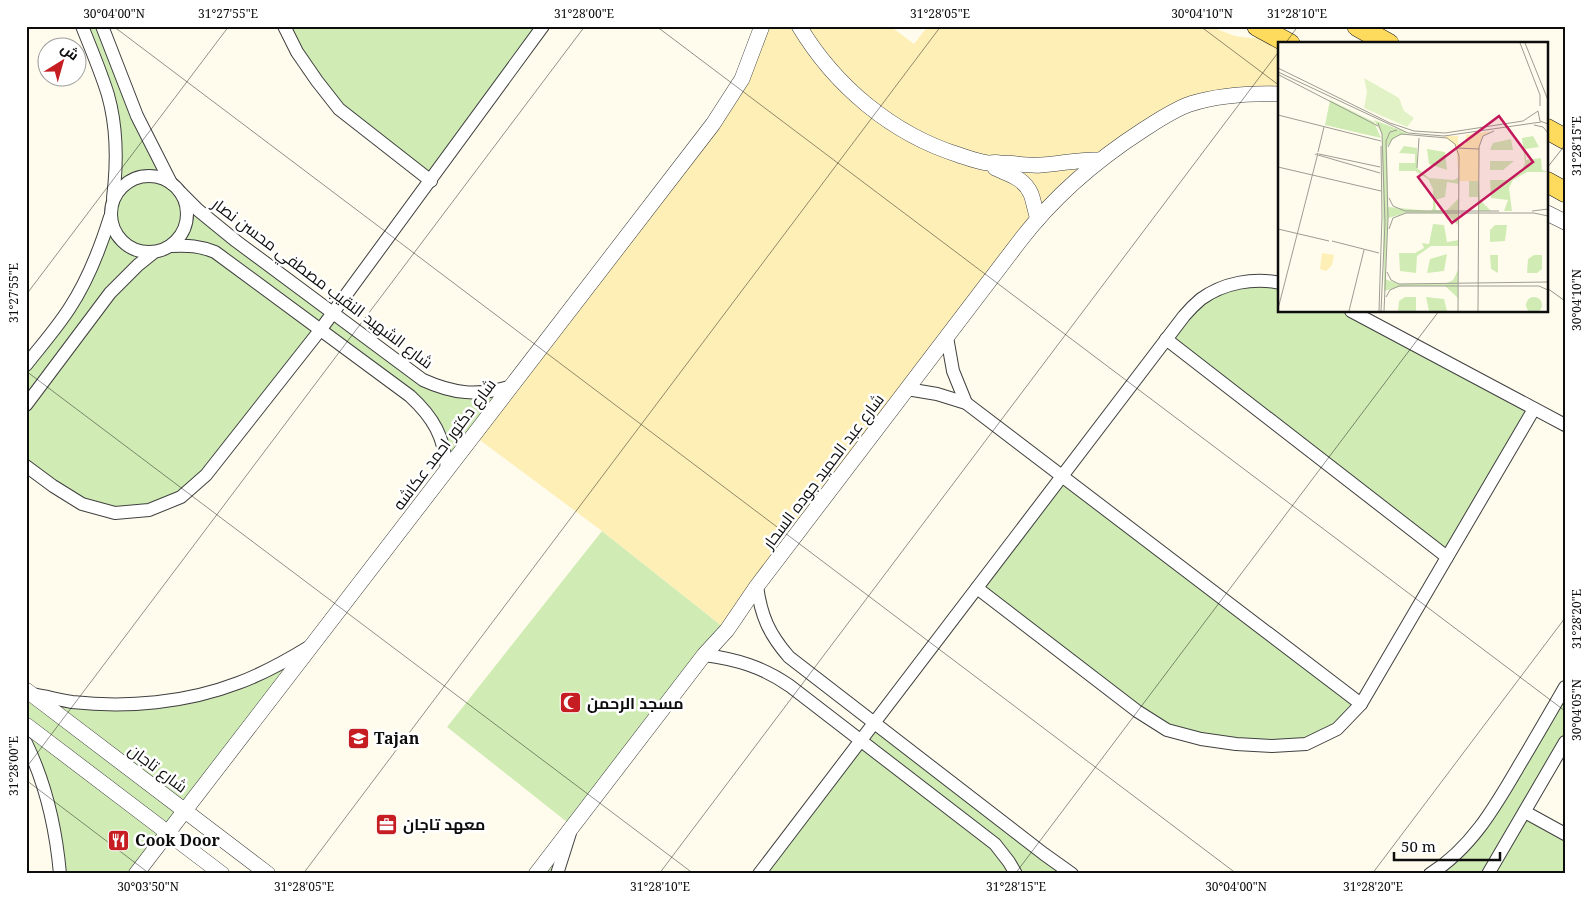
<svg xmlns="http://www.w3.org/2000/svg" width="1591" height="900" font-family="'Noto Serif',Cairo,serif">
<rect width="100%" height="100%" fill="#fffced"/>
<g fill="#d0ecb4">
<path d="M82,26H102L171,183L181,193L439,387H509L447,469L433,421L321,330L206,475L149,510L82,504L26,466V365L69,309L110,218L111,208L113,199L112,122Z"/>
<path d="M284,26H543L431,181L339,109Z"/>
<path d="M1280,283V311H1351L1534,409L1447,557L1166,339L1223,287Z"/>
<path d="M1062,477L1361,704L1306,744L1271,746L1167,730L977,588Z"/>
<path d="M602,531L727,630L572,826L557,874H536L572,826L447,727Z"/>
<path d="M311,646L136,874H60L26,743V690L72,702L194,696Z"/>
<path d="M1565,687V743L1525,812L1565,834V874H1430L1457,854Z"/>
<path d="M874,724L1072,874H759Z"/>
</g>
<path fill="#feefb6" d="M762,26H890L914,44L928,26H1209L1235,36L1250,38L1264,37L1280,44V94L1187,105L1066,188L727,630L602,531L473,435L713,124Z"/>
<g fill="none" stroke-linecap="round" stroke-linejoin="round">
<defs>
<g id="minor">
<path d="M82,26C91,49 101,72 108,95C117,127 117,166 113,198"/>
<path d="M102,26L137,116L171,183"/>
<path d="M284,26L297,52L317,81L339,109L431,181"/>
<circle cx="149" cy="214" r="38"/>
<path d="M181,193L198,210L236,241L423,380C454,394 477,396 509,387"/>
<path d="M171,246C188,245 200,246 215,252L410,396C434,418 444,437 447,469"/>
<path d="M1351,311L1565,425"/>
<path d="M947,337L953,371L966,403"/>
<path d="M1166,339L1447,557"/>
<path d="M26,365C40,347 56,329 69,309C87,282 100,249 110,217"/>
<path d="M907,389L937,394L966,403L1361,704"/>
<path d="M26,405L110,293L138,265L153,253"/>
<path d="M26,466L53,486L82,504L115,513L149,510L181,497L206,475L321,329L543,26"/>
<path d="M757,586C761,616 769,634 789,657L1044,854L1072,874"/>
<path d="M977,588L1137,711L1167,730L1201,739L1236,744L1272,746L1306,744L1337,729L1361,704L1534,409"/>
<path d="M704,655C736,659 763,667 790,686L995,844L1009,862L1016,874"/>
<path d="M31,694C45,696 59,700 72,702C127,708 186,703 238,683C263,674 286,661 309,647"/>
<path d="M26,743C46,784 56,829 60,874"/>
<path d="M1525,812L1565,834"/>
<path d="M557,874L570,833"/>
<path d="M759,874L1184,316C1189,310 1195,304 1201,299C1223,283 1254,277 1280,283"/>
<path d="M1430,874C1472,848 1496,805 1520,764C1535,739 1550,713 1565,687"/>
<path d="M1488,874L1565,742"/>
</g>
<g id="tertiary">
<path d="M799,26C835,86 892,134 959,155C968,158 978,162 988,163C992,163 996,162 1000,163C1014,163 1027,166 1041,165C1061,164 1079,159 1098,160"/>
<path d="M995,168C1010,175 1024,178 1031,194C1034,202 1035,211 1038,219"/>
<path d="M1547,213L1565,222"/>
<path d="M26,690L268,874"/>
<path d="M26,725L222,874"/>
<path d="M136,874L713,124L742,79L762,26"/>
<path d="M536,874L704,655L727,630L757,586L1019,242C1054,196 1095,161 1143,130C1157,121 1173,110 1190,104C1219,95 1249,93 1280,94"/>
</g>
<g id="primary">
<path d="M1257,26L1290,44"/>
<path d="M1357,26L1389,44"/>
<path d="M1547,129L1565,139"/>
<path d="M1547,182L1565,192"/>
</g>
</defs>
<use href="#minor" stroke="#404040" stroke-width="14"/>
<use href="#tertiary" stroke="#404040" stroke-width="16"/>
<use href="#primary" stroke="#1e1e1e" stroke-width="21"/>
<use href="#minor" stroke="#fff" stroke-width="12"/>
<use href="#tertiary" stroke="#fff" stroke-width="15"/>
<use href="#primary" stroke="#ffdb5d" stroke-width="20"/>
</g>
<path fill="none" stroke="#0d0d0d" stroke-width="1" stroke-opacity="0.45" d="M113,26L1237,874M656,26L1565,711M1200,26L1280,86M1285,44L1298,26M1547,168L1565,145M1547,288L1565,301M26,295L229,26M26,371L694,874M26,768L585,26M26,780L150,874M303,874L941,26M659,874L1280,50M1015,874L1439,311M1372,874L1565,618"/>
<defs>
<symbol id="mosque-square" viewBox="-11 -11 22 22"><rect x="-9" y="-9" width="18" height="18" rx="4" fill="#c51d22" stroke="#fff"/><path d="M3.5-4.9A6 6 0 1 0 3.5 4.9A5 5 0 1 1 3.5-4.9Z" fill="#fff"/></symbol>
<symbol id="school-square" viewBox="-11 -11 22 22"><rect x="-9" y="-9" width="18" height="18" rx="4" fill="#c51d22" stroke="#fff"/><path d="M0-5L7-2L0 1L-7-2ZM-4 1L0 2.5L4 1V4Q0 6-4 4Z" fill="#fff"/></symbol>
<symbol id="office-square" viewBox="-11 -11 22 22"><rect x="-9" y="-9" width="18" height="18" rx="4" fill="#c51d22" stroke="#fff"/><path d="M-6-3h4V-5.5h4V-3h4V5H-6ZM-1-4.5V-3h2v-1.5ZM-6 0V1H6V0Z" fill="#fff"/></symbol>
<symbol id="restaurant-square" viewBox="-11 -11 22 22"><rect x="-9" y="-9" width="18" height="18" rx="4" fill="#c51d22" stroke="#fff"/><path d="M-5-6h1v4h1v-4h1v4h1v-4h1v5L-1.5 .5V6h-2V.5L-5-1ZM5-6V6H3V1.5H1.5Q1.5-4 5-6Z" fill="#fff"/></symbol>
</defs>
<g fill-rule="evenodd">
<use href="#mosque-square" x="558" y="690" width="25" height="25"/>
<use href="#school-square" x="346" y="726" width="25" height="25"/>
<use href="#office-square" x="374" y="812" width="25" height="25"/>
<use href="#restaurant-square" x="106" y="828" width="25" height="25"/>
</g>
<g text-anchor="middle" stroke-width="5" stroke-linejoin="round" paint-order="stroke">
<g font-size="16" fill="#0d0d0d" stroke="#fff">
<text transform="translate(323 283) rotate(37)" y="6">شارع الشهيد النقيب مصطفي محسن نصار</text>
<text transform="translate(444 444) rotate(-53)" y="6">شارع دكتور احمد عكاشه</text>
<text transform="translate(823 471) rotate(-53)" y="6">شارع عبد الحميد جوده السحار</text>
<text transform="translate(158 768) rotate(37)" y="6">شارع تاجان</text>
</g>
<g font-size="16" font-weight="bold" fill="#0d0d0d" stroke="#fff" text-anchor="start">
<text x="587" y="709">مسجد الرحمن</text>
<text x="374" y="744">Tajan</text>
<text x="403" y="830">معهد تاجان</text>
<text x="135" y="846">Cook Door</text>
</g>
</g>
<g transform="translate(1278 42)">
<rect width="270" height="270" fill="#fffced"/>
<path d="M52,58L96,80L103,96L47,83ZM96,78L130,91L117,95L109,104L110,165L153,169L155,166V147L150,137L137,129H121V121H137V112L121,111L126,104L139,106V126L151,136L176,138L181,135V142L169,140L167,155L157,158L158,168L168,169L181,156L180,183L168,171H128L110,176L107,237L121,242H167L175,238L180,228V256L167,244H125L106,249L104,92ZM255,94L261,105L247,107L248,118L263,116L264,128L270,130H249L235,138L231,146L234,169H226L230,158L213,156L212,138H230L243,131L247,121L244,96ZM233,97L235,108H212L215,101ZM149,107L167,110L169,128L151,122ZM212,119H236L225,128H212ZM191,139H201L202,158L213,169H201V155H191ZM155,182L166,183L169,200L181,198V204H153L139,214L138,231L122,229L121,211H137L146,206L144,201L151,202ZM217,183H229L227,199L212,200V188ZM169,212L166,229L149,231L152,217ZM212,213H220V231L213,227ZM256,213H264V227L259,231H249L250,217ZM127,255H138V269H120L121,259ZM148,255L166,257L169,269H151ZM248 263a8 8 0 1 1 16 0a8 8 0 1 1-16 0Z" fill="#d0ecb4"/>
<path d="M214,89L205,94L202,101L201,139H181L178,104L166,94H180V102H188V93ZM44,211L56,213L54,223L48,229L42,227Z" fill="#feefb6"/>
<path d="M86,36L121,56L126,69L136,76L129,85L86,66L89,50Z" fill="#e2f2c7"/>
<path fill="none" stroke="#9e9c93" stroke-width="1" d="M242,1L262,53V64M247,1L270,58M0,26L112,81L136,89L167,91L245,79L260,69M0,30L130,91L166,94L263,80M1,33L100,84M260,69L262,79L270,82M0,73L103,99M100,81L104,92L107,181L103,269M256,83L265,85L270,91M169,96L177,102L181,114L180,269M110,105L114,97L123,92L169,96M179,106L201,107M40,110L46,85M41,112L102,125M40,113L102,131M0,125L103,149M139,126L141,96M111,156L115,164L127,169H221M254,169L270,167M0,187L51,199M111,187L115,176L128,171H256L270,174M54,199L101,211M109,230L113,238L121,242L270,240M108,255L112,248L121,244H261L270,248M0,267L40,111L37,113M71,269L86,208M101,269L104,174L103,104M106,269L110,176L108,99L112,90L119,88M200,269L201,105L205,94L216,89"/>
<path fill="#c2185b" fill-opacity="0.15" stroke="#c2185b" stroke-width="2.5" d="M221,74L255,120L174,181L140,135Z"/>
<rect width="270" height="270" fill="none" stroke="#0d0d0d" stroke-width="2.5"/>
</g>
<rect width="1591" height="900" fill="none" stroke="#ffffff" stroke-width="55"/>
<g transform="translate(62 62) rotate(37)"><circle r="24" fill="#ffffff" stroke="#9e9e9e"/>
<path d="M0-4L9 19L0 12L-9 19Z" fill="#c51d22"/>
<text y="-8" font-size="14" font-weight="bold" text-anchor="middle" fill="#0d0d0d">ش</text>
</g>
<path d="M1394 852v8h106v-8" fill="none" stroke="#0d0d0d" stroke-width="2.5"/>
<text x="1401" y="852" font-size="15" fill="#0d0d0d" stroke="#ffffff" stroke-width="4" paint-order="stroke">50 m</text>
<rect x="28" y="28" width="1536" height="844" fill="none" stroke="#0d0d0d" stroke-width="2"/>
<g font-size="12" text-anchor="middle" fill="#0d0d0d">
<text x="114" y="18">30°04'00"N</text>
<text x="228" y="18">31°27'55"E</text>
<text x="584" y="18">31°28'00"E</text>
<text x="940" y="18">31°28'05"E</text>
<text x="1202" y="18">30°04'10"N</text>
<text x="1297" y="18">31°28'10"E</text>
<text transform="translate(1577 146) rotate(-90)" y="4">31°28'15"E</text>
<text transform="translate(14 293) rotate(-90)" y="4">31°27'55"E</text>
<text transform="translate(1577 300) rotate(-90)" y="4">30°04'10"N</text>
<text transform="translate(1577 619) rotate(-90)" y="4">31°28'20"E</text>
<text transform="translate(1577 710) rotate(-90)" y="4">30°04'05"N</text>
<text transform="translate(14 766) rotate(-90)" y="4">31°28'00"E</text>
<text x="148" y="891">30°03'50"N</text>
<text x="304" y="891">31°28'05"E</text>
<text x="660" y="891">31°28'10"E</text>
<text x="1016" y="891">31°28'15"E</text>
<text x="1236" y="891">30°04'00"N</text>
<text x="1373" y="891">31°28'20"E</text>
</g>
</svg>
